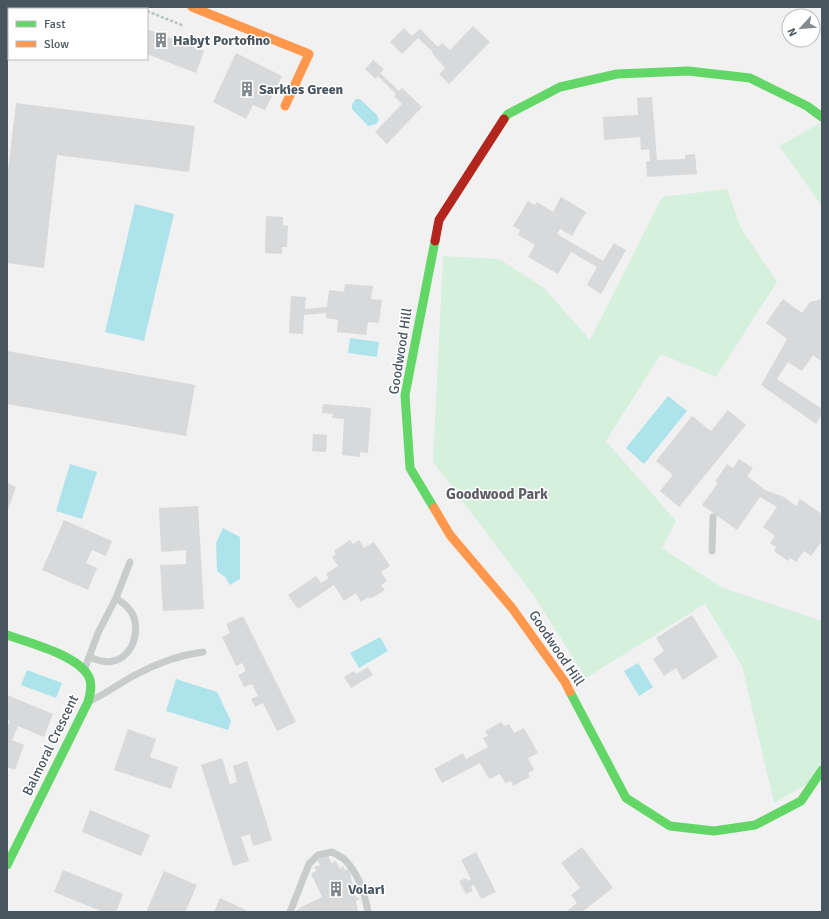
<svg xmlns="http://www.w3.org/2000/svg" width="829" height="919" font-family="Signika,sans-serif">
<rect width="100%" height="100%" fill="#f2f1f1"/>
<g fill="#d6f0de">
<path d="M822,122V206L779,146Z"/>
<path d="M727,189L741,228L777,282L716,377L661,354L606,441L676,521L662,548L723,588L822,621V768L816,779L774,803L742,666L705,604L586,678L534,596L433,462L443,256L499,259L544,288L590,340L662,197Z"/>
</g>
<g fill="#ade4ec">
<path d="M356,99H360L377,115L379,120L376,124L368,126L352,109V104Z"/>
<path d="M135,204L174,214L144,341L105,332Z"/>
<path d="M350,338L379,342L377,357L348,353Z"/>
<path d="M668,396L687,411L644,464L626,448Z"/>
<path d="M70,464L97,472L82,519L56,511Z"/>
<path d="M223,528L240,537V579L230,585L225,577L217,571L216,543Z"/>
<path d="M380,637L388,651L359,668L350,653Z"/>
<path d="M638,663L653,687L639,696L624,671Z"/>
<path d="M27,670L62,683L56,698L21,685Z"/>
<path d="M176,679L217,692L231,721L228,730L166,711Z"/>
</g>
<g fill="#d8d9da">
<path d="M9,7H51V9H14Z"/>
<path d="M84,7H93L97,9H84Z"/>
<path d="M473,26L490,42L449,84L439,74L445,68L432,53L433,52L418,38L402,54L390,42L404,28L412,36L420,29L438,47L442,43L450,50Z"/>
<path d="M147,29L204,51L196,73L147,54Z"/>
<path d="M236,53L282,76L265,110L253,105L246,119L213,102Z"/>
<path d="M373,60L384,69L380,73L399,91L402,88L422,107L387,144L375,132L402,104L394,96L396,94L378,76L376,79L365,69Z"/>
<path d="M652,97L657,160L685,159V155L695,154L697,174L647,177L646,161H650L649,149L641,150L640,137L604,140L603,117L638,115L637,98Z"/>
<path d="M16,103L195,126L189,172L57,155L44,268L7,263V179Z"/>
<path d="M561,197L586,212L572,236L560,229L557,234L603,261L614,243L626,250L601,294L587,285L597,267L571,252L558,274L528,257L535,245L518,235L520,230L513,226L528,201L535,205L537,202L553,212Z"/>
<path d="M266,216L283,217V225L288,226L287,247H282V254L265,253Z"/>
<path d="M345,284L373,286L371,299L382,300L379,323L368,322L366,335L337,332L338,320L326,318V313L304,315L303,334L289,333L291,296L306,297L305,309L327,307L329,290L344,292Z"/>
<path d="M783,299L802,313L810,302L822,299V362L813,355L802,371L788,362L777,379L822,409V414L816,424L761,385L787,339L766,323Z"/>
<path d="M7,351L195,385L186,436L7,404Z"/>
<path d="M323,404L371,408L368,453L360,452V457L342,455L344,419L332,418L333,414L322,413Z"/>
<path d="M728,410L746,425L679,507L660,491L673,475L656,461L692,416L711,431Z"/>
<path d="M313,434L327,435L326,452L312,451Z"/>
<path d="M739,459L753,468L747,476L765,490L784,497L796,506L800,499L822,514V541L811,556L804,551L796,562L790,558L788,561L774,551L776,547L770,543L775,536L763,527L777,507L760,497L737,530L702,505L718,483L715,482L727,464L733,468Z"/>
<path d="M7,483L16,487L7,512Z"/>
<path d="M198,506L204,609L163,611L160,565L186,564V550L161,552L159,508Z"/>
<path d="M64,520L112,541L106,556L92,550L86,563L97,568L88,590L42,570Z"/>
<path d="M350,540L353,544L359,540L364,548L374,542L390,566L381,572L387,581L381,585L385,590L370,599L368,597L361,602L356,593L344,601L334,585L298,609L288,595L316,576L321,583L329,578L326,574L338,566L332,557L336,554L334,551Z"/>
<path d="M692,615L718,657L683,680L676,668L664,676L653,659L664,651L656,638Z"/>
<path d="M243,616L296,722L277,731L263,703L255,707L251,699L258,696L252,684L244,687L238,675L246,671L242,663L236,666L222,637L230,633L226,624Z"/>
<path d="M368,667L373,675L351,688L344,677L354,671L356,674Z"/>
<path d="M7,695L53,714L44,737L18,726L12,740L24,745L15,770L7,767V728L10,721L7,720Z"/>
<path d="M501,722L504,726L509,724L514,733L524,728L538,753L528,758L534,770L528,773L530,777L513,786L511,781L505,783L500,774L489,779L480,763L442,783L434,769L463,753L466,759L488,747L483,738L488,736L485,731Z"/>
<path d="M128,729L156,739L150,757L178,767L171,789L114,770Z"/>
<path d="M222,758L230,784L237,782L233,766L247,761L272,840L253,846L250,834L241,837L249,861L233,866L201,765Z"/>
<path d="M90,810L150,835L141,856L82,832Z"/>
<path d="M582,847L613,888L582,912H566L577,903L571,895L580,888L561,863Z"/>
<path d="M476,852L496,892L481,899L474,885L471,887L473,891L466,894L459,881L466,878L468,881L471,879L461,860Z"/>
<path d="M328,855L331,863L336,861L340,869L343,866L346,871L349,867L355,896L360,899L356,901L358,912H297L295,911L301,908H299L322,897L311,874L316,871L314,867L320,865L317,860Z"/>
<path d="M63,870L123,894L116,912H103L54,892Z"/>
<path d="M164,871L197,885L185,912H146Z"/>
<path d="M220,898L250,912H214Z"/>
</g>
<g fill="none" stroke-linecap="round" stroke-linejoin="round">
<g stroke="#b8c3bf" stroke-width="2.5" stroke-dasharray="3 2" stroke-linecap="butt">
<path d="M137,7L142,9"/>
<path d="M147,11L184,26"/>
</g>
<g stroke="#c9cccd" stroke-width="7">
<path d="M712,551L713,517"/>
<path d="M89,657C97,660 105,663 113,661C135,657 143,623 128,608C125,604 120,601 116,598"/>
<path d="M85,668L98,633L116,598L130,562"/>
<path d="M92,700C107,693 120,683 135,675C157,663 179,655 203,652"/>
<path d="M290,912L309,864L318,855L332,852C336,854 342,857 345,860C358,873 365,895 368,912"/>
</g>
<g stroke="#63d668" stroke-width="9">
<path d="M504,119L508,114L560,87L617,74L688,71L750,78L807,106L822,117"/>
<path d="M434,508L410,468L405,395L435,241"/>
<path d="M7,635C29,643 83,656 90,680C92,688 90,695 88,702L7,865"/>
<path d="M570,692L626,798L670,826L714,831L755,825L801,801L822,770"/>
</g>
<g stroke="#ff974d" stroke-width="9">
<path d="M192,7L309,54L285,106"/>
<path d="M434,508L450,535L512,608L565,682L570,692"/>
</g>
<path stroke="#b3261e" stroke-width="9" d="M435,241L439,220L504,119"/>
</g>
<defs>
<symbol id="building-bare" viewBox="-9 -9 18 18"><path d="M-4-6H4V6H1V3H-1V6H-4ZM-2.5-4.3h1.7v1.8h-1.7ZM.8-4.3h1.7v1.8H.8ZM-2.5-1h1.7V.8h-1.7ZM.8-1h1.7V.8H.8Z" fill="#848c91" stroke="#fff" stroke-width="2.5" paint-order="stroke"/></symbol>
</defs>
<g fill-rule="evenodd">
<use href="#building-bare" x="150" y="29" width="22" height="22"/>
<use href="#building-bare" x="236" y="78" width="22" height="22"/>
<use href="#building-bare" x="325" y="878" width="22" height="22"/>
</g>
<g text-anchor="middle" stroke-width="3" stroke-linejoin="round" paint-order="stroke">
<g font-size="14" font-weight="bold" fill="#49555e" stroke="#fff" text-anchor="start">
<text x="173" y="45">Habyt Portofino</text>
<text x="259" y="94">Sarkies Green</text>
<text x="348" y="894">Volari</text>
</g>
<g font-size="14" fill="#49555e" stroke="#fff">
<text transform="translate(400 351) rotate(-81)" y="5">Goodwood Hill</text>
<text transform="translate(557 648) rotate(56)" y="5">Goodwood Hill</text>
<text transform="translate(50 745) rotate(-64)" y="5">Balmoral Crescent</text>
</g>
<g font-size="15" font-weight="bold" fill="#5d6165" stroke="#fff">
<text x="497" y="499">Goodwood Park</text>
</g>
</g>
<rect width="829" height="919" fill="none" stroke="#49555e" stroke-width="16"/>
<rect x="8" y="8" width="140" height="52" fill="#ffffff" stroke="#b6bbbf"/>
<rect x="16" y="21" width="20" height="6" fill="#63d668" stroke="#b6bbbf"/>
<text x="44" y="28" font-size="12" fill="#49555e">Fast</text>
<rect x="16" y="41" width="20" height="6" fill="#ff974d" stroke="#b6bbbf"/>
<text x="44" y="48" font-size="12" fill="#49555e">Slow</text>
<g transform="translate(801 28) rotate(244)"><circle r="19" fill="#ffffff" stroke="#b6bbbf"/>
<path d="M0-3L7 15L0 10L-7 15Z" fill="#848c91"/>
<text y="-6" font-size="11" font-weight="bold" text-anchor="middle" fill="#49555e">N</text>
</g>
</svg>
